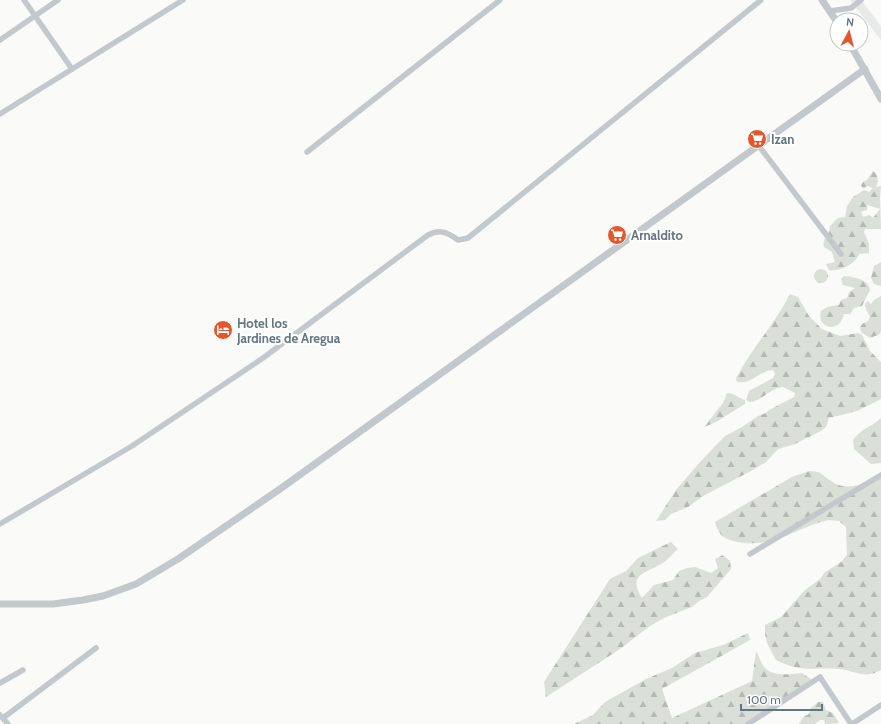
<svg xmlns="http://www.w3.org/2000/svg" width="881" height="724" font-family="Cabin,sans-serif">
<defs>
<pattern id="forest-firs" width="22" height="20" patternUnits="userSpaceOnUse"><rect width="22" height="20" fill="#dadfd7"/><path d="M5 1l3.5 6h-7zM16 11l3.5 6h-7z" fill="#b4b9b4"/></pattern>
</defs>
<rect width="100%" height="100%" fill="#fafaf8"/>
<path fill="#e8e9e9" d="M850,0H861L881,26V40Z"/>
<g fill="url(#forest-firs)" fill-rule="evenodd">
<path d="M873,171C878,174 879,182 876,187L881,186L880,197L881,229H865L864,232L869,244V253L859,254C856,264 839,272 829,270L826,264L835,262L832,252L824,247C821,239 830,234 830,226L838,218L845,217L847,206L853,197L864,190L869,192L873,188L867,186L864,189L861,186L863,182L867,180ZM867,205L880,209L873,218L869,215L863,217L861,212L867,210Z"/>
<path d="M881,262V286L874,284L871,278L874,266Z"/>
<circle cx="821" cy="276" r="7"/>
<path d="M844,276C853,277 869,279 870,290L862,306L854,308L850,314H844C839,335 816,328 821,311L827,307L839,305L841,300L847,298L849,292L855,288L843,285L841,279Z"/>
<path d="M790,294L798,297L809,316L822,329L840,336L858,333L862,335L870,351L881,362V399L857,411L829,418L826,427L819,432L795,444L778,449L766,462L751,471L703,496L688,507L671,514L665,520L656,521L676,490L700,462L725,436L742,427L758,416L766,413L769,410L794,397L795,393L783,387C769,389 763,400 750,402L746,400L749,391L773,378L775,374L773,370C757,371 754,384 737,382L736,378C752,348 775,324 790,294Z"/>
<path d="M881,296V332L878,335L870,338L861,332L860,328L862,324L868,321L870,317L866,309L865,303L868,301L871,304L874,300Z"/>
<path d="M727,393C734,393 738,398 745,400V404L716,422L704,427L723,403Z"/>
<path d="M881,418V463L871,464L854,449L853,440C860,429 872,427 881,418Z"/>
<path d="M809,471C821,471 822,475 831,481C847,493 865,483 881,476V670C863,680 855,670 839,669C813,667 801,673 776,660L767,643L765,634V625L781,617L805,590L820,579L825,572L841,562L847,555L846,527L839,521L829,520C797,527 772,549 738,542C725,540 718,535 715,522L792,477Z"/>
<path d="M671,542L678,549C673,553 669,559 664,562C648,573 626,573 642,598L654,585L673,580L679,571L687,568L695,567L711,573L718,568L715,559L723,555L730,561L731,569L707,597L699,601L692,607L666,617L650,626L620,649L546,697L544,682L610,579L626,571L638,558Z"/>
<path d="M748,633L750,640L662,689L672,718L752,681L756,651C759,656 761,664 765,668C774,677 791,674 802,673L812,680L748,724H574L593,715L605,702L646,679L672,668L695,653L723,645Z"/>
<path d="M818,702H823L826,710L833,713L839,723L825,724L824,720H820L815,724H799L803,717L809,714L811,708Z"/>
</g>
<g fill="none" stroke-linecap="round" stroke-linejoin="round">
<g stroke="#c3c8cc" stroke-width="5.5">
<path d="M24,0L72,69"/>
<path d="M830,11L851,8L861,0"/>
<path d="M0,40L58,0"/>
<path d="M0,114L183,0"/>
<path d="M759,146L841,254"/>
<path d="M307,152L500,0"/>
<path d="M0,524L132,446L263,358L428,235C440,229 447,232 458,240L468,238L761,0"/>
<path d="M750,554L881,475"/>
<path d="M0,683L23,670"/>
<path d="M0,715L8,724"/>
<path d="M3,718L96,648"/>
<path d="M748,724L820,677L851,724"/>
<path d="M852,724L881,705"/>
</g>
<g stroke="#c3c8cc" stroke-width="7">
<path d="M822,0L837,22"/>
<path d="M850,44L881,99"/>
<path d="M0,604H53L83,600L103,596L136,584L178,559L280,489L865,69"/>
</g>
</g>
<defs>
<symbol id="supermarket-disc" viewBox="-11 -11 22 22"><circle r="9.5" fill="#e4572e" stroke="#fff"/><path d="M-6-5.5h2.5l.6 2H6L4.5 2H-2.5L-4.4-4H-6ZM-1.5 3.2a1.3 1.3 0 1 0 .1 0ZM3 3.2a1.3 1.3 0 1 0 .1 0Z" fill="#fff"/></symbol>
<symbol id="hotel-disc" viewBox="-11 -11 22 22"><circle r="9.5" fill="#e4572e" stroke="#fff"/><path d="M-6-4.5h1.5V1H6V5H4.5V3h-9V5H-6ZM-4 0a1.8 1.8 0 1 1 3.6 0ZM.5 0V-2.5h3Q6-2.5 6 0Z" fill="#fff"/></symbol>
</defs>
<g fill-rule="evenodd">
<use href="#supermarket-disc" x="746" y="128" width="22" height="22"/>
<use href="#supermarket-disc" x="606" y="224" width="22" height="22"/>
<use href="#hotel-disc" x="212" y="319" width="22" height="22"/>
</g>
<g text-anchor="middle" stroke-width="4" stroke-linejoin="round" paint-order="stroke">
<g font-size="13" font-weight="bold" fill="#657683" stroke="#fff" text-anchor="start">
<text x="771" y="144">Izan</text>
<text x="631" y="240">Arnaldito</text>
<text x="237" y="328">Hotel los<tspan x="237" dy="15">Jardines de Aregua</tspan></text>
</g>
</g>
<g transform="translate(849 32) rotate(7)"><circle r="19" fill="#ffffff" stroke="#c1c8cd"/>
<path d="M0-3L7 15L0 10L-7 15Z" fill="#e4572e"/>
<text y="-6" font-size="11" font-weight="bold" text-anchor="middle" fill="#657683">N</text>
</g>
<path d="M741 704v6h81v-6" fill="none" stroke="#657683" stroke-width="2"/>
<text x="747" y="704" font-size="12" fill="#657683" stroke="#ffffff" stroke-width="3" paint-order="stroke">100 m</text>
</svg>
